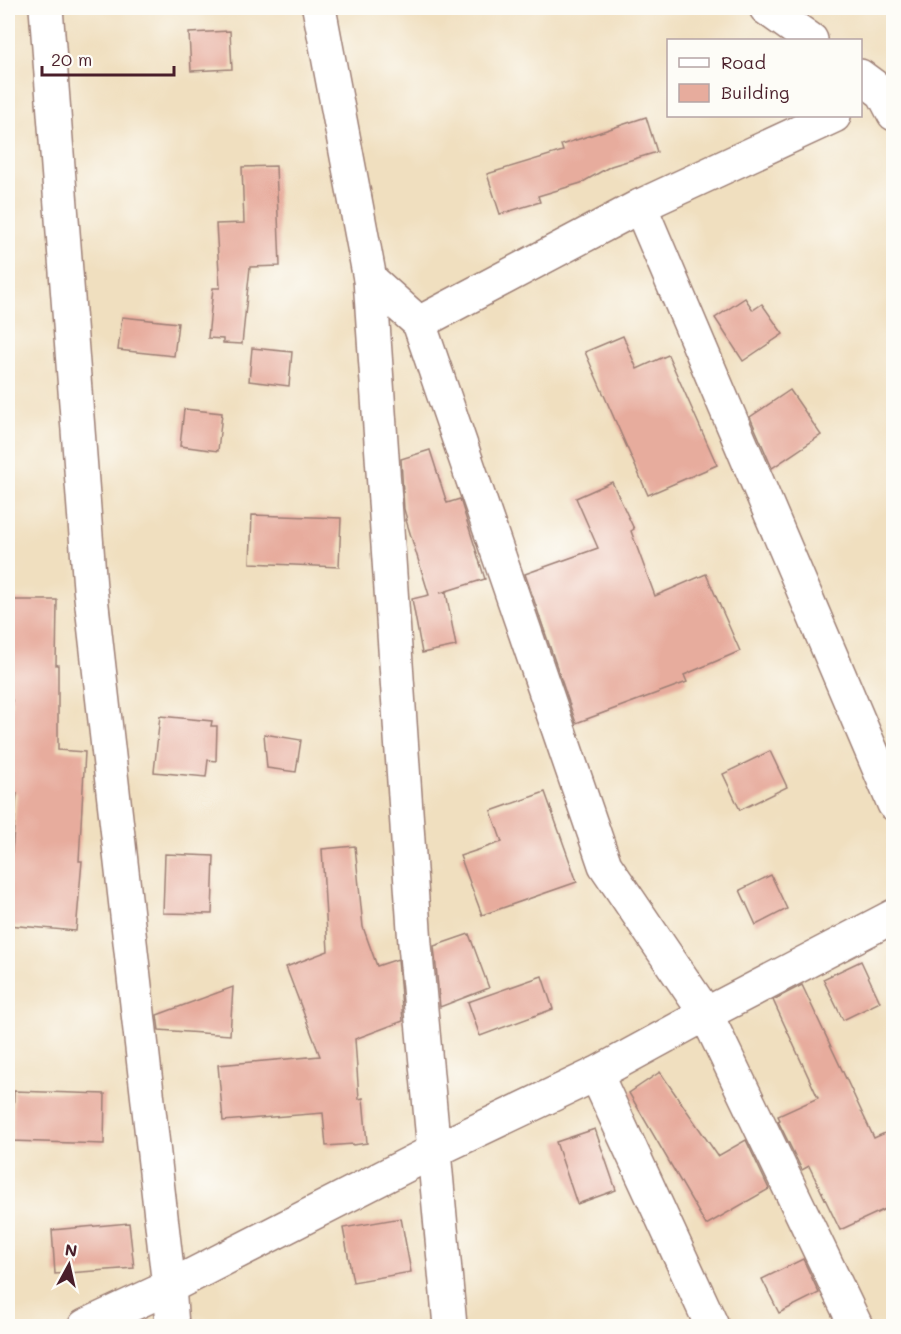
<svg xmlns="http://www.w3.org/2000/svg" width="901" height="1334" font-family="Mali,sans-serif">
<rect width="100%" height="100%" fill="#fdfcf7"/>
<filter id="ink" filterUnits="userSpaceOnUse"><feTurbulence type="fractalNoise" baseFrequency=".0167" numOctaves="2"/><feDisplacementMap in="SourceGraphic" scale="12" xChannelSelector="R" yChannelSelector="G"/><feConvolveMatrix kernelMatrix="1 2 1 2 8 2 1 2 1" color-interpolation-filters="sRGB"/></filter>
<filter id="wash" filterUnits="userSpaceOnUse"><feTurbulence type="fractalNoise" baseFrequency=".008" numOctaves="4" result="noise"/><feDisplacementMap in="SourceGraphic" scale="24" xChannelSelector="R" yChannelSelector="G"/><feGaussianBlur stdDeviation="1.35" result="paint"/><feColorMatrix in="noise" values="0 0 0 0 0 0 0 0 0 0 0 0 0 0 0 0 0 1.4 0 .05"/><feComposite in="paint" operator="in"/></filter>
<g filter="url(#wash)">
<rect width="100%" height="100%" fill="#f0dfbf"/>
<g id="blocks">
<g fill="#e7ac9d">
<path d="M230,31L232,69L191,71L189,33Z"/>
<path d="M646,117L657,152L611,166L581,183L538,196L540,202L500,214L487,174L563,151L561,145Z"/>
<path d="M276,166L280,266L250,267L242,344L223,343V339L208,338L213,288H220L216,224L244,223L242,167Z"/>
<path d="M745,298L753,310L762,304L783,334L743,361L715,318Z"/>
<path d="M122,317L178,323L174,356L118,350Z"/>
<path d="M623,336L637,369L668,355L717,465L648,495L585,352Z"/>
<path d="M252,348L292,352L289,386L249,381Z"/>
<path d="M790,390L821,435L772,468L750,417Z"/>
<path d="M184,409L222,413L218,451L180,446Z"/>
<path d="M430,450L447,503L460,499L485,579L440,593L446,592L456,646L422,653L412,599L429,595L406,520H407L404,509L401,459Z"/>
<path d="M612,482L634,529L631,531L655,596L706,574L740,651L684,675L687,682L576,723L525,574L598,548L576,498Z"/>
<path d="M252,515L341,518L339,567L250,563Z"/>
<path d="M8,600H57L56,665H58V750L85,752L79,861H82L76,931L8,925V898L17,793L8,792V754L12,700H8Z"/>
<path d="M160,716L212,721L211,726H217L216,761L208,760L206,777L154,772Z"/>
<path d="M264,734L301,740L296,772L267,768Z"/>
<path d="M770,751L787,787L740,810L723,774Z"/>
<path d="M545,792L577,882L482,915L460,856L502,842L491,811Z"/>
<path d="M355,846L363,927L377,966L398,959L403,1021L355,1039L359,1099L363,1098L367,1143L353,1145V1144L326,1146L323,1113L223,1121L218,1065L320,1056L286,967L328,951L322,849Z"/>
<path d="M165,854L214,856L212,914L163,913Z"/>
<path d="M771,875L787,909L756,925L740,890Z"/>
<path d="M469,934L489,988L440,1007L434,946Z"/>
<path d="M861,961L880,1002L843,1020L823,979Z"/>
<path d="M542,976L553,1009L480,1036L468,1002Z"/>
<path d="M802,985L874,1138L894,1129V1205L840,1230L809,1166L802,1170L778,1121L780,1120L778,1116L818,1098L773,1000Z"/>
<path d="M233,987L230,1035L159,1030L157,1015Z"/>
<path d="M660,1072L718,1156L746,1140L769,1189L706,1225L629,1093Z"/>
<path d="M14,1091L105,1094L104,1144L12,1141Z"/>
<path d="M595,1129L616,1190L577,1204L556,1142Z"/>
<path d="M401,1218L411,1272L353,1282L343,1228Z"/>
<path d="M129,1223L134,1268L55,1274L52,1230Z"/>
<path d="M803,1259L819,1293L779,1313L762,1279Z"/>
</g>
</g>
</g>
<g filter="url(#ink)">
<use href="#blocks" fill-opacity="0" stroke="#9d7f75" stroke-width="1.5"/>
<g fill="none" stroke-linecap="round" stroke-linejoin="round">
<defs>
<g id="minor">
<path d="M46,8L90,588L169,1287L172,1326"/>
<path d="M319,8L370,279L415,944L450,1326"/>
<path d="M766,8L811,40"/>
<path d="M860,76L883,93L894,114"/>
<path d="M640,206L894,804"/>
<path d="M370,279L419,323L605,865L706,1014L856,1326"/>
<path d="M419,323L640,206L834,116"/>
<path d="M596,1074L712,1326"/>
<path d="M85,1326L169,1287L434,1151L596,1074L706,1014L894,916"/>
</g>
</defs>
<use href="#minor" stroke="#9d7f75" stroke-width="36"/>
<use href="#minor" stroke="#fff" stroke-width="33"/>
</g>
</g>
<rect width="901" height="1334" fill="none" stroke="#fdfcf7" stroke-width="30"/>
<rect x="667" y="39" width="195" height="78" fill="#fdfcf7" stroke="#b5a4a5" stroke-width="1.5"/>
<rect x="679" y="58" width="30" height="9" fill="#ffffff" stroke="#b5a4a5" stroke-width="1.5"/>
<text x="721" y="69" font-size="18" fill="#4a1f2b">Road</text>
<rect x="679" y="84" width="30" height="18" fill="#e7ac9d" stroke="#b5a4a5" stroke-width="1.5"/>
<text x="721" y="99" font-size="18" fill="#4a1f2b">Building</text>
<g transform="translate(69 1265) rotate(8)" stroke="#fdfcf7" stroke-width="4.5" paint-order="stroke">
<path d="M0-4.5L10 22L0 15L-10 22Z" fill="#4a1f2b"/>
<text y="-9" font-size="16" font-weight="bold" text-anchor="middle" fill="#4a1f2b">N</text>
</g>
<path d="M42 66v9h132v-9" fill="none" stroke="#4a1f2b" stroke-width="3"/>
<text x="51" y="66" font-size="18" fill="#4a1f2b" stroke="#fdfcf7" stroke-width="4.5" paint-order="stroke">20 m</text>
</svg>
